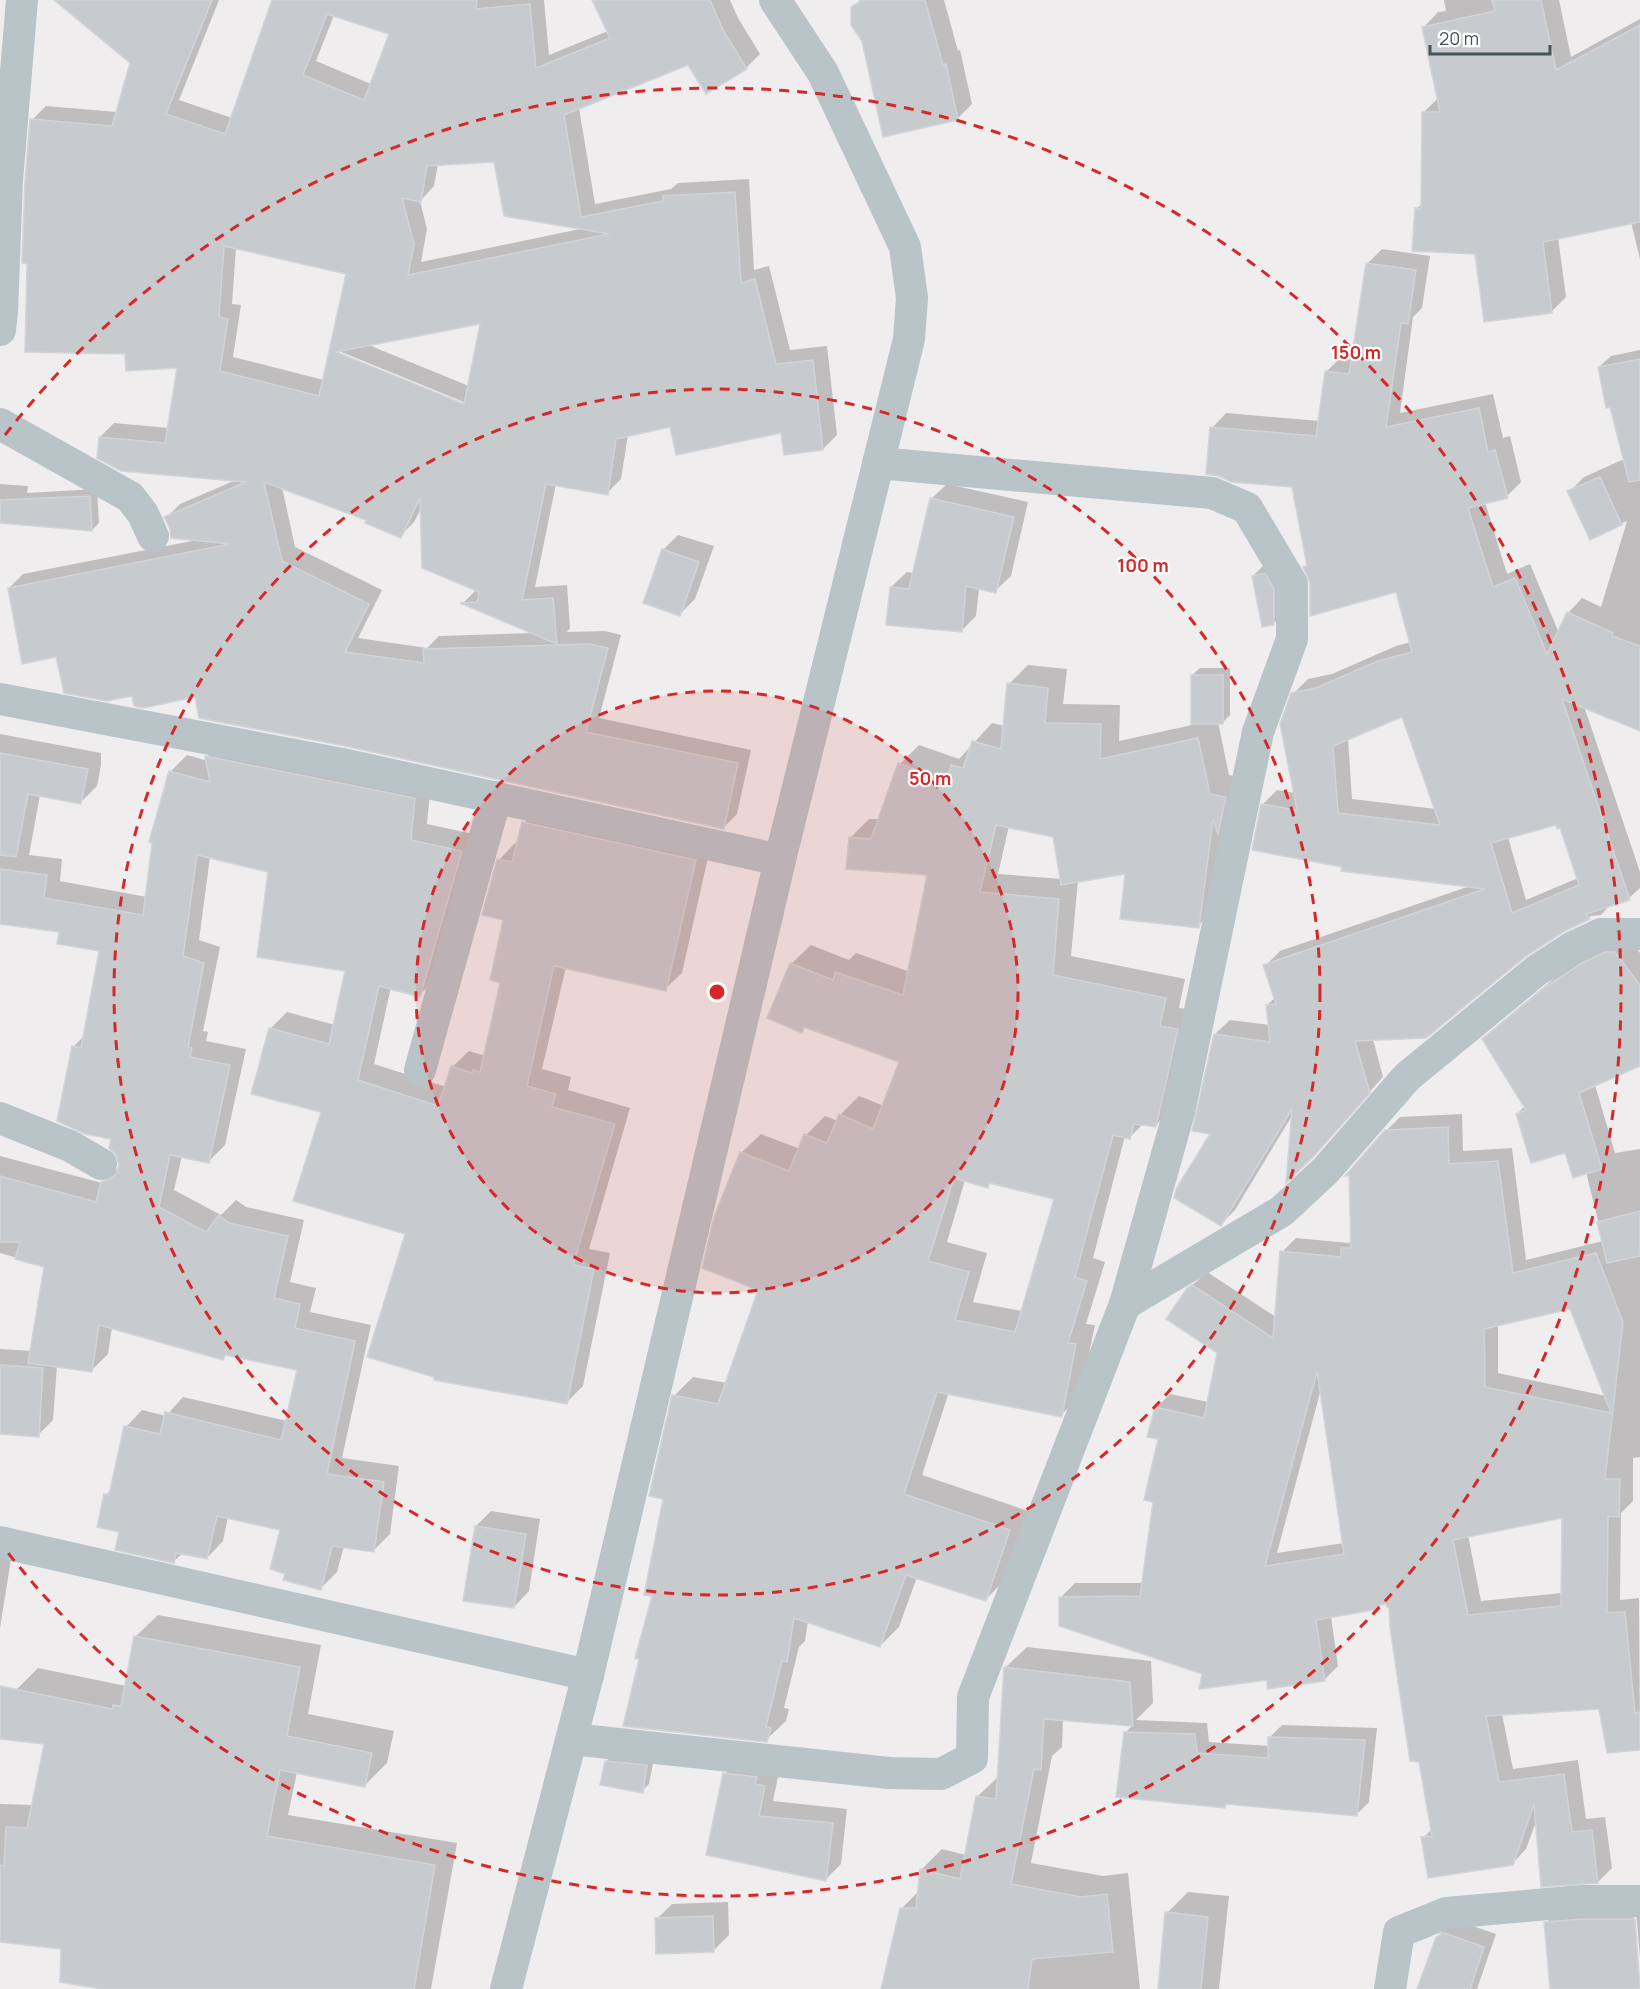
<svg xmlns="http://www.w3.org/2000/svg" width="1640" height="1989" font-family="Manrope,sans-serif">
<rect width="100%" height="100%" fill="#efeded"/>
<g fill="#0003" fill-rule="evenodd">
<path d="M78,0H219L179,100L232,118L274,0H544L549,55L608,31L593,0H730L738,18L760,54L746,68L707,92L689,63L579,108L595,204L671,189L678,183L749,179L754,270L769,266L790,350L827,346L837,435L823,449L783,431L672,425L628,435L621,479L607,493L556,484L535,587L567,585L570,628L567,632L605,631L621,635L599,718L751,750L737,814L723,828L196,695L133,694L58,655L9,588L23,574L197,540L171,529L166,518L180,504L236,480L100,437L114,423L169,428L179,366L126,352L32,120L46,106L117,112L132,62ZM334,15L391,33L371,84L316,61ZM495,161L585,228L421,262L427,229L420,201L434,186L438,164ZM236,248L348,273L324,380L233,357L241,305L232,304ZM482,322L469,386L366,344ZM339,351L471,405L470,408L339,354ZM282,487L368,519L400,536L414,522L422,507L477,589L463,603L535,633L439,636L427,648L358,638L382,590L295,547Z"/>
<path d="M860,0H944L958,51L960,50L972,104L957,119L863,40L852,8Z"/>
<path d="M1444,0H1559L1571,57L1640,19V259L1631,222L1558,237L1566,297L1551,312L1416,209L1423,203V113L1438,98L1424,27L1438,12L1446,11Z"/>
<path d="M1382,249L1430,256L1422,308L1413,317L1400,413L1493,394L1503,438L1510,436L1521,482L1507,496L1485,502L1507,574L1530,564L1559,633L1568,613L1582,598L1601,607L1627,521L1591,538L1569,492L1584,477L1622,460L1640,466V730L1584,706L1640,872V888L1629,898L1611,904L1601,915L1591,916L1563,930L1373,1039L1383,1077L1312,1156L1293,1114L1235,1210L1221,1224L1212,1133L1215,1034L1230,1020L1270,1025L1267,1005L1276,997L1265,966L1280,951L1470,886L1343,866L1263,804L1277,790L1295,793L1293,694L1308,679L1332,674L1396,646L1411,642L1397,590L1311,583L1305,567L1308,564L1293,486L1212,428L1226,413L1320,421L1327,371L1341,357L1353,358L1368,263ZM1403,715L1436,809L1352,799L1348,738ZM1557,823L1561,826L1578,878L1526,900L1508,837Z"/>
<path d="M1640,350V449L1599,367L1611,356Z"/>
<path d="M0,484L28,486L27,493L97,489L99,523L92,530L0,521Z"/>
<path d="M947,484L1028,502L1011,576L995,591L979,588L976,616L961,631L891,587L907,572L914,573L931,499Z"/>
<path d="M678,535L714,546L695,599L680,614L663,550Z"/>
<path d="M1268,561L1289,609L1273,624L1253,576Z"/>
<path d="M1028,665L1067,669L1063,704L1120,705L1119,741L1192,725V675L1200,668H1230V715L1223,722H1218L1229,775L1244,778L1217,907L1198,926L1127,872L1078,880L1071,956L1185,979L1179,1008L1196,1010L1175,1106L1156,1125L1144,1123L1130,1137L1125,1136L1093,1258L1105,1262L1086,1324L1095,1325L1080,1396L1061,1415L949,1392L922,1475L1028,1511L1005,1580L986,1599L917,1577L899,1627L880,1646L808,1621L805,1641L799,1647L784,1708L789,1709L786,1721L766,1740L654,1595L674,1396L693,1377L727,1383L760,1289L741,1153L761,1134L800,1149L806,1135L825,1116L838,1121L840,1115L859,1096L884,1106L901,1061L806,1026L802,1031L791,964L811,945L849,960L856,953L910,972L929,873L850,838L869,819H880L900,764L919,745L959,759L992,723L1005,726L1009,684ZM1009,826L1055,836L1062,879L998,874ZM965,1180L987,1186L991,1182L1056,1198L1022,1311L973,1302L987,1253L947,1242Z"/>
<path d="M0,734L101,753V765L97,786L80,803L40,795L29,855L62,859L60,881L147,897L170,772L187,755L208,761L207,757L223,741L431,782L427,824L478,835L436,979L419,995L391,987L374,1064L446,1087L452,1067L469,1051L485,1056L502,981L505,919L499,860L515,843L518,844L524,823L540,806L711,844L682,973L665,989L566,967L542,1069L571,1077L568,1090L630,1108L589,1249L610,1253L583,1386L566,1403L407,1233L323,1111L271,1028L287,1012L335,1025L347,969L270,871L210,857L199,940L220,947L203,1031L208,1032L206,1041L246,1049L225,1145L208,1162L182,1156L174,1190L221,1215L236,1200L246,1207L304,1220L290,1282L316,1288L310,1312L371,1325L342,1458L399,1466L390,1534L373,1551L344,1546L337,1572L321,1588L287,1572L282,1529L228,1517L223,1541L207,1558L183,1553L174,1561L121,1531L106,1495L112,1488L126,1427L142,1410L166,1416L183,1397L287,1421L298,1369L227,1354L223,1358L112,1327L108,1354L91,1371L57,1366L53,1420L38,1435L0,1433V1349L32,1351L45,1266L0,1253V1156L102,1183L121,1165L113,1138L73,1047L85,1035L101,950L61,931L0,923Z"/>
<path d="M1629,939L1640,953V1065L1595,1085L1615,1153L1640,1149V1457L1633,1458V1501L1621,1513L1620,1600L1639,1598L1640,1749L1600,1707L1502,1714L1513,1769L1578,1760L1586,1819L1605,1817L1612,1868L1598,1882L1537,1819L1526,1849L1512,1864L1423,1838L1433,1828L1391,1605L1388,1603H1383L1379,1607L1331,1616L1338,1666L1324,1680L1269,1678L1204,1673L1061,1597L1075,1583H1144L1155,1501L1159,1438L1156,1408L1170,1394L1208,1402L1219,1353L1188,1289L1207,1272L1276,1317L1282,1252L1296,1238L1349,1243L1352,1240L1386,1131L1400,1117L1462,1114L1463,1151L1512,1148L1526,1260L1603,1241L1586,1172L1566,1152L1517,1114L1525,1106L1484,1039L1498,1025L1562,972L1597,949ZM1571,1307L1606,1396L1498,1373V1324ZM1321,1389L1344,1543L1277,1553ZM1563,1516L1562,1593L1481,1601L1468,1535Z"/>
<path d="M491,1511L540,1519L529,1591L514,1607L476,1526Z"/>
<path d="M0,1551L12,1553L0,1628Z"/>
<path d="M158,1615L321,1645L308,1714L394,1731L387,1763L365,1785L297,1772L288,1815L457,1843L431,1989H111L63,1948L0,1940V1804L33,1805L45,1743L16,1690L38,1668L126,1686L135,1637Z"/>
<path d="M1027,1647L1151,1661L1153,1703L1136,1720L1207,1723L1209,1742L1270,1746V1737L1282,1725L1377,1728L1369,1802L1357,1814L1229,1802L1225,1807L1125,1733L1133,1725L1063,1719L1062,1747L1052,1756L1031,1863L1103,1876L1128,1873L1140,1989H898L901,1909L919,1891L921,1870L942,1849L966,1855L978,1796L999,1776L1005,1668Z"/>
<path d="M614,1754L654,1758L649,1784L642,1791L606,1761Z"/>
<path d="M740,1759L779,1772L773,1801L847,1809L841,1864L826,1879L708,1854L725,1774Z"/>
<path d="M1188,1892L1229,1896L1219,1989H1159L1167,1913Z"/>
<path d="M728,1902L729,1935L713,1951L657,1919L672,1904Z"/>
<path d="M1640,1904V1958L1636,1911L1633,1912L1640,1989H1551L1546,1923L1561,1908Z"/>
<path d="M1458,1921L1496,1934L1477,1989H1419L1437,1937L1450,1924Z"/>
</g>
<g fill="#c7cbce" stroke="#d1d4d8" stroke-width="1.5" fill-rule="evenodd">
<path d="M54,0H212L166,114L225,134L272,0H477L476,9L530,4L536,68L610,38L592,0H710L724,32L747,69L706,94L688,65L564,115L581,217L663,201V196L735,192L741,283L755,279L776,364L813,360L823,450L784,455L781,433L676,455L670,427L616,439L608,495L546,484L522,600L553,598L557,644L460,603L477,602L479,592L422,568L420,498L401,538L365,523L366,520L264,482L282,561L369,604L345,652L424,663L423,649L590,644L608,648L586,732L738,763L724,829L345,746L199,718L195,697L143,708L134,706L132,696L107,701L64,693L56,657L22,664L8,588L230,544L171,538L170,529L164,517L246,482L121,471L97,458L99,437L165,443L177,368L126,371L125,354L25,352L27,264L22,263L25,181L30,119L112,126L130,63ZM327,14L389,34L364,100L303,75ZM494,162L504,216L609,234L408,275L414,244L402,198L421,202L427,166ZM224,246L346,274L319,396L220,371L228,319L219,317ZM480,324L464,404L336,352Z"/>
<path d="M863,0H925L943,65L946,64L958,120L883,137L862,41L851,25V7Z"/>
<path d="M1492,0H1541L1556,70L1640,25V222L1543,242L1552,313L1484,322L1475,254L1412,251L1415,208L1421,209L1422,112H1440L1422,27L1495,11Z"/>
<path d="M1366,263L1416,270L1408,324L1401,323L1386,427L1479,408L1488,452L1495,450L1508,498L1468,508L1493,587L1515,578L1547,654L1567,612L1613,633L1612,636L1640,646V731L1562,699L1630,900L1586,914L1590,919L1563,932L1526,956L1426,1038L1355,1041L1370,1093L1313,1157L1286,1183L1292,1109L1221,1226L1174,1198L1176,1189L1210,1134L1192,1131L1214,1034L1270,1042L1266,1005L1276,1004L1263,965L1485,889L1341,871L1342,867L1252,850L1261,804L1297,810L1280,724L1291,693L1316,688L1378,661L1412,652L1396,592L1310,616V583L1303,567L1307,566L1292,487L1232,482L1219,476L1206,474L1210,427L1316,436L1325,371L1349,374ZM1402,717L1440,825L1338,813L1333,746ZM1556,825L1557,829L1560,828L1579,885L1512,913L1491,843Z"/>
<path d="M1640,359V480L1629,482L1610,407L1606,408L1598,367Z"/>
<path d="M1600,477L1622,525L1590,540L1567,491Z"/>
<path d="M90,496L92,531L0,523V500Z"/>
<path d="M930,498L1014,517L996,593L966,586L962,632L886,625L890,587L909,589Z"/>
<path d="M662,549L699,562L680,616L643,603Z"/>
<path d="M1265,573L1274,589V625L1262,627L1252,576Z"/>
<rect x="1191" y="675" width="32" height="49"/>
<path d="M1007,683L1048,688L1045,723L1101,724L1100,759L1198,738L1210,794L1226,797L1218,834L1213,819L1199,928L1120,919L1125,874L1061,885L1053,837L996,825L980,892L1059,899L1053,975L1166,998L1160,1026L1178,1029L1156,1127L1134,1124L1130,1139L1113,1135L1075,1277L1087,1281L1068,1343L1076,1344L1062,1417L937,1392L904,1494L1010,1530L986,1601L906,1575L880,1647L794,1618L787,1662L782,1661L766,1727L771,1728L767,1742L623,1726L639,1659L635,1658L652,1596L644,1595L663,1499L649,1496L672,1395L718,1404L758,1290L702,1268L714,1217L740,1152L789,1171L804,1134L827,1143L839,1114L873,1129L899,1062L804,1027L802,1033L767,1018L790,963L833,980L835,972L903,995L927,875L846,869L849,837L871,839L898,763L947,781L951,765L963,768L972,741L1001,749ZM954,1178L988,1188L989,1183L1054,1199L1015,1332L955,1320L969,1272L928,1261Z"/>
<path d="M0,753L88,769L81,804L28,794L16,857L0,855Z"/>
<path d="M205,756L415,798L411,840L462,851L420,997L379,986L358,1080L438,1106L451,1066L472,1073L473,1070L480,1072L500,983L490,980L503,920L482,915L497,859L512,862L522,822L696,860L666,991L554,966L527,1086L556,1094L552,1107L615,1124L573,1265L594,1269L567,1404L434,1380V1377L367,1357L405,1234L293,1201L321,1112L251,1094L269,1028L329,1044L345,971L257,957L268,872L197,855L183,956L204,963L188,1047L192,1048L190,1057L230,1065L209,1163L170,1155L159,1207L206,1232L219,1215L229,1223L288,1236L274,1298L300,1304L295,1328L355,1341L327,1474L384,1482L374,1552L332,1546L321,1590L283,1580L285,1574L270,1569L280,1530L217,1516L207,1559L176,1553L174,1563L115,1550L119,1532L97,1527L104,1494L109,1495L124,1426L160,1434L165,1412L281,1440L297,1370L225,1355L223,1360L99,1325L92,1372L28,1363L44,1267L15,1259L20,1242H0V1176L96,1202L101,1182L110,1179L116,1174L119,1165L116,1155L109,1148L111,1139L85,1134L57,1121L72,1046L81,1048L99,951L57,944L59,932L0,924V869L47,875L44,898L143,915L152,843L149,842L169,771L210,782Z"/>
<path d="M1605,952H1615L1640,985V1066L1579,1093L1602,1169L1573,1178L1565,1153L1531,1163L1516,1114L1526,1110L1482,1039L1547,986L1582,963Z"/>
<path d="M1448,1127L1449,1164L1498,1161L1513,1273L1596,1253L1623,1322L1605,1479H1620L1619,1517L1608,1516L1607,1613L1625,1612L1635,1713L1640,1712V1750L1607,1753L1599,1709L1486,1716L1499,1782L1564,1774L1572,1832L1592,1830L1598,1883L1541,1887L1534,1804L1513,1865L1428,1878L1421,1837L1432,1836L1419,1762L1410,1761L1390,1628L1389,1607H1387L1386,1604L1380,1605L1379,1609L1316,1620L1325,1681L1267,1689V1680L1199,1689L1202,1674L1059,1626V1597L1140,1596L1153,1502L1144,1500L1158,1439L1147,1437L1155,1407L1204,1418L1217,1353L1166,1319L1187,1288L1192,1285L1273,1338L1280,1251L1341,1257V1248H1351L1349,1175L1345,1176L1385,1130ZM1570,1309L1611,1413L1485,1387L1484,1329ZM1317,1371L1344,1554L1265,1566ZM1562,1518L1561,1606L1468,1615L1453,1540Z"/>
<path d="M1640,1211V1256L1607,1263L1597,1222Z"/>
<path d="M0,1365L43,1368L39,1437L0,1434Z"/>
<path d="M475,1526L526,1534L514,1608L463,1601Z"/>
<path d="M134,1636L300,1667L287,1736L372,1753L365,1787L280,1770L267,1836L435,1865L414,1989H101L60,1982L61,1949L0,1942V1865L4,1866L6,1827L27,1828L44,1744L0,1739V1686L112,1709L113,1705L121,1706Z"/>
<path d="M1004,1667L1130,1682L1133,1726L1044,1719L1041,1770L1034,1769L1011,1884L1081,1897L1107,1894L1113,1952L1032,1959L1028,1989H881L900,1908H916L920,1869L960,1879L976,1796L996,1799Z"/>
<path d="M1124,1732L1195,1734L1197,1753L1268,1758V1737L1365,1740L1357,1816L1226,1804L1225,1808L1116,1797Z"/>
<path d="M605,1761L647,1765L643,1793L600,1785Z"/>
<path d="M723,1773L757,1777L755,1784L765,1786L759,1816L833,1823L826,1881L706,1855Z"/>
<path d="M1165,1912L1208,1917L1201,1989H1158Z"/>
<path d="M713,1916L714,1952L656,1954L655,1918Z"/>
<path d="M1583,1919H1635L1640,1989H1550L1544,1922Z"/>
<path d="M1444,1933L1484,1947L1470,1989H1417L1436,1937Z"/>
</g>
<g fill="none" stroke-linecap="round" stroke-linejoin="round">
<g stroke="#b9c4c9" stroke-width="32">
<path d="M0,330L2,312L7,180L22,0"/>
<path d="M0,424L130,497L143,514L153,536"/>
<path d="M0,699L342,764L780,860"/>
<path d="M420,1070L496,797"/>
<path d="M0,1118L70,1146L101,1164"/>
<path d="M1125,1304L1282,1211L1326,1170L1407,1077L1536,971L1573,947L1601,934H1640"/>
<path d="M0,1542L588,1675"/>
<path d="M572,1739L889,1773L941,1774L972,1758L973,1697L1125,1304L1179,1112L1258,732L1292,639V584L1247,508L1212,493L878,463"/>
<path d="M506,1989L588,1675L780,860L909,339L912,298L905,247L823,73L775,0"/>
<path d="M1390,1989L1399,1932L1446,1913L1582,1901H1640"/>
</g>
</g>
<circle cx="717" cy="992" r="301" fill="#d62828" fill-opacity=".12"/>
<g fill="none" stroke="#d62828" stroke-width="3" stroke-dasharray="10 8">
<circle cx="717" cy="992" r="301"/>
<circle cx="717" cy="992" r="603"/>
<path d="M5 435A904 904 0 1 1 5 1549"/>
</g>
<circle cx="717" cy="992" r="9" fill="#d62828" stroke="#fff" stroke-width="3"/>
<g font-size="18" text-anchor="middle" font-weight="bold" fill="#d62828" stroke="#fff" stroke-width="4.5" stroke-linejoin="round" paint-order="stroke">
<text x="1356" y="359">150 m</text>
<text x="1143" y="572">100 m</text>
<text x="930" y="785">50 m</text>
</g>
<path d="M1430 45v9h120v-9" fill="none" stroke="#465459" stroke-width="3"/>
<text x="1439" y="45" font-size="18" fill="#465459" stroke="#ffffff" stroke-width="4.5" paint-order="stroke">20 m</text>
</svg>
